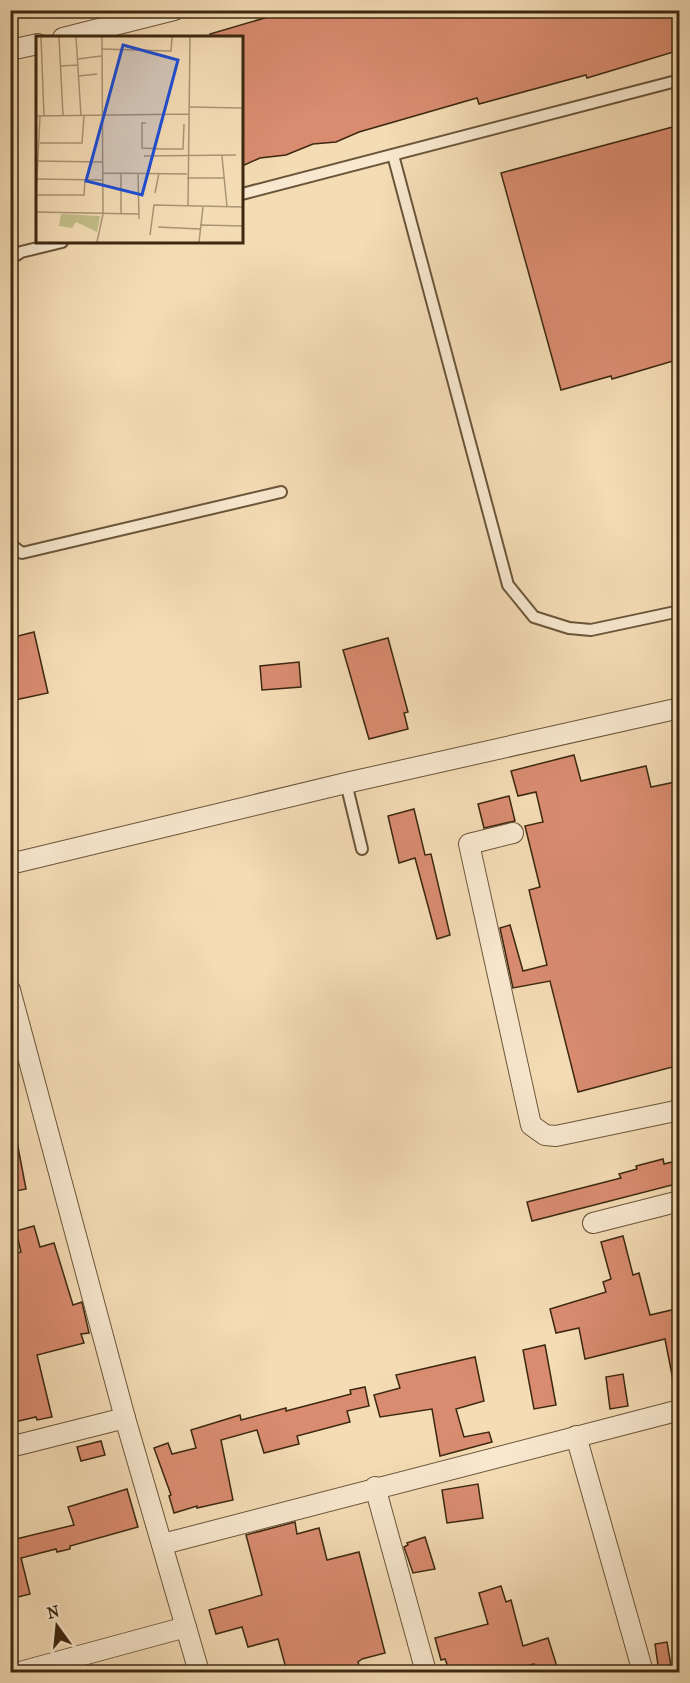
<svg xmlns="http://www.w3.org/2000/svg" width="690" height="1683" font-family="'IM FELL French Canon',serif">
<rect width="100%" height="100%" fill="#f4dcb5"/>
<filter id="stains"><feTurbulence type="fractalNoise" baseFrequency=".00333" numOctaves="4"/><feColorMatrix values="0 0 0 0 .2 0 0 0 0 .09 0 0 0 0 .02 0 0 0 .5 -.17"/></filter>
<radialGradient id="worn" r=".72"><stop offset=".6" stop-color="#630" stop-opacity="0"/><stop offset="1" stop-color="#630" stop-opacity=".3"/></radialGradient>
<g fill="#d98c70" stroke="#3c2810" stroke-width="1.5">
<path d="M292,10H673L680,35V50L587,78L586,75L479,104L477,98L359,132L336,142L313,144L286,155L260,158L242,166V38H211L210,34Z"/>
<path d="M680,125V359L612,379L611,376L561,390L501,173Z"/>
<path d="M34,632L48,693L10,701V638Z"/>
<path d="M388,638L408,712L404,713L408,729L369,739L343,650Z"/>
<path d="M299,662L301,687L262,690L260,666Z"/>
<path d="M574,755L581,781L646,766L651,787L680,781V1065L578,1092L550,981L513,988L500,928L510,925L523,971L547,965L529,890L540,887L525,826L543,822L536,792L518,796L511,771Z"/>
<path d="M509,796L515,821L484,828L478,804Z"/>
<path d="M414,809L425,855L431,854L450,935L437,939L415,858L399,863L388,816Z"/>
<path d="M17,1142L26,1189L10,1192V1143Z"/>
<path d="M663,1159L664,1164L680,1160V1183L532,1221L527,1202L621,1178L619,1174L637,1169L636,1166Z"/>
<path d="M34,1226L40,1247L54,1243L73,1305L82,1302L89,1333L81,1334L84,1343L37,1355L52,1417L37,1420L36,1417L10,1423V1255L21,1252L16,1231Z"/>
<path d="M623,1236L633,1275L639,1273L650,1315L680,1308V1380H673L665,1339L585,1359L579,1328L556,1333L550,1309L606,1292L603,1282L611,1279L601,1242Z"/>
<path d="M545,1345L556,1405L534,1409L523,1350Z"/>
<path d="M475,1357L484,1401L456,1409L464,1437L489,1432L492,1442L440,1456L432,1409L380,1417L374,1395L400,1388L396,1375Z"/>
<path d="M623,1374L628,1406L610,1409L606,1377Z"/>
<path d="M365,1387L369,1406L347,1411L350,1422L297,1436L299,1444L264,1453L257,1430L221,1440L233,1500L197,1508V1506L174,1513L169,1496L171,1495L154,1448L168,1443L172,1454L196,1448L191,1430L240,1415L241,1420L286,1408V1411L351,1394L350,1390Z"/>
<path d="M101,1441L105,1455L81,1461L77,1447Z"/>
<path d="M478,1484L483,1518L447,1523L442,1490Z"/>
<path d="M127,1489L138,1527L70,1546V1549L57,1552L56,1549L21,1558L30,1594L10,1599V1537L16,1539L74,1525L68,1507Z"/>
<path d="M295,1522L297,1534L319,1528L327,1560L359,1552L385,1653L362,1659L358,1662L361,1672H287L278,1639L248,1647L242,1627L216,1634L209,1610L262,1595L246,1535Z"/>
<path d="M425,1537L435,1569L413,1573L404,1547L408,1545L407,1543Z"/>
<path d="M501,1586L506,1602L511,1600L523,1646L548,1638L558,1670L536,1672L534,1664L509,1670V1672H450L445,1659L441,1660L435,1638L488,1624L479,1593Z"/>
<path d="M667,1642L672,1672H659L655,1644Z"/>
</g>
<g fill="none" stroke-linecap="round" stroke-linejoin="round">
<defs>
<g id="service">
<path d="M393,155L508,585L534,617L569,628L591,630L680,611"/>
<path d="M242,194L680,80"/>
<path d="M10,259L21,252L62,242"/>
<path d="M10,544L22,553L281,492"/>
<path d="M346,783L362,849"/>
</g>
<g id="minor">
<path d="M63,38L174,10"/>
<path d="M10,50L38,44"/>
<path d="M513,833L469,844L531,1125L545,1135L556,1136L680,1110"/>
<path d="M10,864L346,783L680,708"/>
<path d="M10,990L125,1418L199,1672"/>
<path d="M593,1223L680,1201"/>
<path d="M576,1436L643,1672"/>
<path d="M10,1447L125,1418"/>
<path d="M375,1487L426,1672"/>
<path d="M163,1544L680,1410"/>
<path d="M20,1672L186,1627"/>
</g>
</defs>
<use href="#service" stroke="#6a5539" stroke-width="14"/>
<use href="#minor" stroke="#6a5539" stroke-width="22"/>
<use href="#service" stroke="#f8e8cf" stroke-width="10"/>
<use href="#minor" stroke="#f8e8cf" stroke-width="20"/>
</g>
<g transform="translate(36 36)">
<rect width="207" height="207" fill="#f4dcb5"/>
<path d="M25,178L64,180L61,196L40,186L36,192L23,190Z" fill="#c2be88"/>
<path fill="none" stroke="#aa9473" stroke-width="1.5" d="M5,1L8,80M23,1L27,80M40,1L45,80M65,13L135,15L136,1M42,23L65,20M24,30L42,29M43,40L61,38M154,71L207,72M0,80L153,78M110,87H106V112L127,113H147L148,88M4,107H46L48,80M108,120L200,119M186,120L191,171M0,125L66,126M67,137L151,138M85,137V178M102,137L103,183M151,142H189M0,143L67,144M119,157L123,137M0,159H48L49,144M0,162L4,80M152,170L154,1M0,176L102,178M165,189L167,171M122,191L164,193M114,199L118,169L207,171M61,206L67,178L66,1M163,206L165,189L207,190"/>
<path fill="#1d4ed8" fill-opacity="0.15" stroke="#1d4ed8" stroke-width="3" d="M87,9L142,24L106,159L50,145Z"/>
<rect width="207" height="207" fill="none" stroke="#3c2810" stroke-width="3"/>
</g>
<rect width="690" height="1683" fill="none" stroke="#f4dcb5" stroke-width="36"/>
<rect x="12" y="12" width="666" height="1659" fill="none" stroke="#3c2810" stroke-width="3"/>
<rect x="18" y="18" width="654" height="1647" fill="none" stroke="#3c2810" stroke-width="1.5"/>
<g transform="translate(57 1626) rotate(345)" stroke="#f8e8cf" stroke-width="4.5" paint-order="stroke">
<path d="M0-4.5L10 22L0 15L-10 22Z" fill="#3c2810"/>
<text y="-9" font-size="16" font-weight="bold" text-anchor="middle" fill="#3c2810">N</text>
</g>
<rect width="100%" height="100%" filter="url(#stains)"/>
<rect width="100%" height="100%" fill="url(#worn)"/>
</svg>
